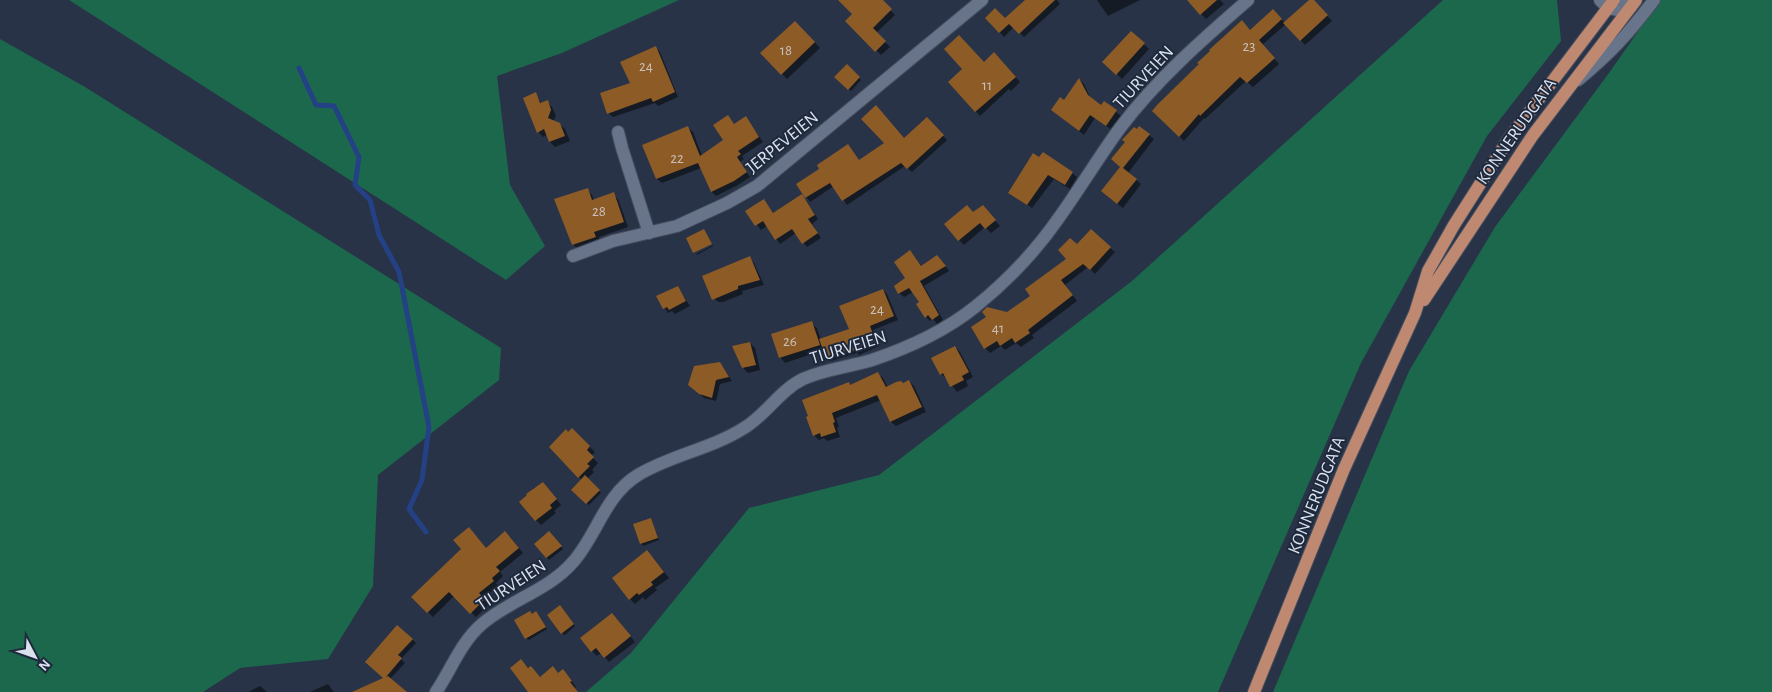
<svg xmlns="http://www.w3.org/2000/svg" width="1772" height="692" font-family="'Alegreya Sans',sans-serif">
<rect width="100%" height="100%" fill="#283347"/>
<g fill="#1c684c">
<path d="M69,0H679L562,53L497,76L510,185L545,246L506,280Z"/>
<path d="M1443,0H1557L1561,41L1487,136L1361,363L1218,692H586L631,653L749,508L879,475L1132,281Z"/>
<path d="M1660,0H1772V692H1273L1409,371L1495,227L1609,73Z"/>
<path d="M0,39L85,87L501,348L499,380L378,475L373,586L328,659L240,668L203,692H0Z"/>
</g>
<g fill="#0007">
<path d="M842,0H881L895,15L876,33L890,47L881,55L847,21L854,14Z"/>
<path d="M1027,0H1057L1060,4L1024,37L1014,27L1004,37L987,18L1005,20Z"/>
<path d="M1097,0H1140L1108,16Z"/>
<path d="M1188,0H1220L1224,4L1206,19Z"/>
<path d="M1311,0H1313L1332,21L1305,45L1286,24L1262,45L1279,64L1253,87L1246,81L1205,119L1204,118L1184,141L1154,111L1250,32L1273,10L1285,23Z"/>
<path d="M795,22L820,48L787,79L762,53Z"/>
<path d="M1131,32L1149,49L1122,79L1104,62Z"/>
<path d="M656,47L660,52L678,97L658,106L655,103L613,117L608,113L631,84Z"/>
<path d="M999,58L1020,82L1011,91L1009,89L980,116L950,82L984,63Z"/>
<path d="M847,66L861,80L851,91L836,77Z"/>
<path d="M1080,80L1084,84L1091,99L1102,106L1104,103L1121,116L1112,130L1095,118L1084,135L1052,110L1064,102Z"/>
<path d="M535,94L542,104L547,102L552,107L556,116L553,122L559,124L565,129L570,141L555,147L550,142L547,135L543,137L538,132L525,98Z"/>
<path d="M728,117L735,125L746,118L763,142L742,156L744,159L740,162L750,177L738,185L716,196L712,192L701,168L662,183L657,179L644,145L688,128L693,132L702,156L725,140Z"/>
<path d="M927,119L947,140L912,172L905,166L847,205L834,186L810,202L798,184L821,169L848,146L859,161L886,143L905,139Z"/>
<path d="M1140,128L1154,139L1128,173L1141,184L1123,208L1107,196Z"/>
<path d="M1034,155L1072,173L1077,177L1070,189L1054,179L1032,208L1010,193Z"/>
<path d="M587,189L592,195L594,200L613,194L618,199L628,227L599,237L600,242L578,250L573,244Z"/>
<path d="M764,200L774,214L806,200L818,219L812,224L821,238L807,247L796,233L780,244L767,226L761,230L747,211Z"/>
<path d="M987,211L1000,226L991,233L985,227L964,245L959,240L974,214Z"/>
<path d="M713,245V246L697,255L696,254Z"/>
<path d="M1077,246L1110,248L1115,252L1095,274L1088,267L1065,285L1077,301L1032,335L1034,338L1021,347L1016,343L1005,350L1001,346L990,353L985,348L1007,313L1032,296L1068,259Z"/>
<path d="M914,256L922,267L942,261L949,271L924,286L943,320L937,324L933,319L930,321L926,317L921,303L913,292L904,297L899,293Z"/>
<path d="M749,258L754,263L764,285L742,291L743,294L723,302H718L713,297Z"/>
<path d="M678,288L690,306L675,314L672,311L668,313L657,296Z"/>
<path d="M883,290L887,294L898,320L873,330L879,346L859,355L857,353L831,361L827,357L824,350L785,363L780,357L811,323L817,328L821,340L850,330Z"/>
<path d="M750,343L755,348L760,370L748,373L743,368Z"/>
<path d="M955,347L960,352L973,377L966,381L968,386L957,392L947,379L941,374Z"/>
<path d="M720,363L732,381L720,384L716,401L704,398L694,389Z"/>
<path d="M878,373L883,378L888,388L909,381L914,386L926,412L896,426L891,422L881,400L836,418L839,427L837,428L840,437L827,441L824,438L819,440L814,435L849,384L851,386Z"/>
<path d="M572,430L595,452L591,456L598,463L592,470L594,472L587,479L601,493L589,505L573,490L582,480L550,447Z"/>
<path d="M535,487L548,488L561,505L554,511L556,513L541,525L536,520L527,494Z"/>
<path d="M651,519L659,540L643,546L641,543Z"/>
<path d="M551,535L563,549L549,560L536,544Z"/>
<path d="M510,537L523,553L500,572L503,576L496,583L498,586L483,598L489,604L476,617L454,596L433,617L413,597Z"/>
<path d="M652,557L669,578L655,588L657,590L645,600L643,597L635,604L630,599Z"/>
<path d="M562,609L575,626L565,635L562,633Z"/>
<path d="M538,615L547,629L529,640L526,638Z"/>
<path d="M617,619L635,642L609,662L601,653L597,656L592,651Z"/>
<path d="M412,639L416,643L401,659L405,663L390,679L405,692H362L385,678L370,665Z"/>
<path d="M521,661L540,678L559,674L568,676L576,687L574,688L577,692H530Z"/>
<path d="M328,684L334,692H310Z"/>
<path d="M260,686L267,692H248Z"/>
</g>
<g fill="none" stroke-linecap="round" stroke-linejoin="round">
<path stroke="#234184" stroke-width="5" d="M299,68L316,105L334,106L359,157L355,185L370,200L379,235L399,272L429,427L422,480L409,509L426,532"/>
</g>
<g fill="#8d5b26">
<path d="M838,0H883L892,9L873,28L886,41L875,52L845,21L852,14Z"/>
<path d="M1025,0H1055L1019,34L1009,24L999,33L985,18L995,8L1005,18Z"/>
<path d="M1187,0H1217L1200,15Z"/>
<path d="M1309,0H1314L1328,15L1300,41L1283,23Z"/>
<path d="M1273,9L1282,19L1259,40L1275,58L1247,83L1240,77L1200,116L1199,114L1179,137L1152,111L1157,105L1199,64L1197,63L1210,51L1209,50L1242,20L1250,30Z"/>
<path d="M795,21L815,42L781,75L760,53Z"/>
<path d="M1131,31L1145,43L1116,75L1102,62Z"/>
<path d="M959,35L984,62L994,52L1016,77L975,112L948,82L962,69L944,49Z"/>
<path d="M656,46L675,92L653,102L651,98L607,114L600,93L630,83L620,62Z"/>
<path d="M847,64L860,77L848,90L834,77Z"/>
<path d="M1079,78L1088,95L1101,105L1104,101L1117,110L1106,126L1090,115L1079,131L1051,110L1060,97L1064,100Z"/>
<path d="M536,92L540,103L548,100L551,110L548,118L560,123L565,136L549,142L544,129L537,133L523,98Z"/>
<path d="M876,105L904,138L927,117L944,135L907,169L901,163L842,201L830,183L805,198L796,184L819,169L817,165L848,144L859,160L884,143L861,119Z"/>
<path d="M728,115L734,124L746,116L759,137L738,151L741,154L737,157L747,172L734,181L711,192L698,163L656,179L642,145L688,126L700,156L723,140L713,125Z"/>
<path d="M1139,126L1150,134L1123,168L1137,179L1117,204L1101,191L1120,167L1111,159L1125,142L1122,140L1134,127L1137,129Z"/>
<path d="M1043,152L1073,172L1065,185L1048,175L1027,205L1008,193L1033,153L1039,157Z"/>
<path d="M588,188L592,200L614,192L624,222L594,232L596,237L572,245L554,199Z"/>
<path d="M802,194L815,215L808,219L818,233L802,244L792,229L775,240L763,221L755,226L745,211L764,199L773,213Z"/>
<path d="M967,205L973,212L983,205L996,220L985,229L980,223L958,241L944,224Z"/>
<path d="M704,229L712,244L693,253L686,238Z"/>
<path d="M1091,229L1111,247L1090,270L1083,264L1061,280L1073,295L1028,330L1030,333L1015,343L1012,338L1000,346L997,341L984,349L971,327L986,317L982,312L987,307L1007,312L1030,296L1025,289L1066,259L1058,250L1070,238L1077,244Z"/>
<path d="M910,250L921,266L937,255L946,266L920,281L939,315L932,320L928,315L925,318L916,304L919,302L909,288L898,294L894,286L905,278L894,262Z"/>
<path d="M750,256L760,280L738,286V289L712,300L702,276Z"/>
<path d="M678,286L686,301L669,310L667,307L663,309L656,296Z"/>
<path d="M883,289L894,316L870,326L876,342L853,351L852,349L826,358L819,339L849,329L839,306Z"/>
<path d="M812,321L820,345L779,358L771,334Z"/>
<path d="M750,342L756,365L742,368L732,346Z"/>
<path d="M955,346L969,372L962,376L964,380L950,387L943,373L940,375L931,358Z"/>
<path d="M720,362L729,377L716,380L712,398L699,394L688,385L694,366Z"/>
<path d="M878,372L886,387L896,382L901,381L903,383L909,380L922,407L890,422L877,395L832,413L835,422L833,423L836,432L821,437L820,433L813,436L806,417L808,416L802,400L849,382L850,385Z"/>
<path d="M572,428L590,446L587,450L594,457L587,464L590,466L578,478L549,447L566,429L568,432Z"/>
<path d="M585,475L600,490L586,504L571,490Z"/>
<path d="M543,482L557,499L550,505L552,508L535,521L519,502L527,495L526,494Z"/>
<path d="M651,518L658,538L640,544L633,524Z"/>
<path d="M469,527L486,548L505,531L519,548L496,567L500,571L492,578L494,581L479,593L485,599L470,614L449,592L427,613L411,597L461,549L453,540Z"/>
<path d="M549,531L562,546L546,558L534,544Z"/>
<path d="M647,550L664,572L651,582L653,585L639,595L637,593L629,600L612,578Z"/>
<path d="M560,605L574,624L561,634L547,615Z"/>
<path d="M530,611L532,614L536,611L546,627L525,639L514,620Z"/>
<path d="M612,613L631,636L604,658L596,648L591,652L580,638Z"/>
<path d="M397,625L413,639L398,655L402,658L386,677L388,676L407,692H352L383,678L365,662Z"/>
<path d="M521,659L528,668L531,666L540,677L553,666L558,673L563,669L572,681L570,682L578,692H528L510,668Z"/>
</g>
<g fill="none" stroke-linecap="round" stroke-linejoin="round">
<defs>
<g id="minor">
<path d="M1600,0L1608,8L1626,12L1625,0"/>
<path d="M1578,80C1610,54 1630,32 1654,0"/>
<path d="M618,132L622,148L649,233"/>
<path d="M573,256L613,241L677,226L727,203L757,186L982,0"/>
<path d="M436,692C451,670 461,642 482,624C510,600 549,590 573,562C597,535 605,495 638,475C671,455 711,449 744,428C766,415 780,390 803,379C825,369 849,367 872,360C908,348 945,331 975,307C1006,282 1035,252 1058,219C1079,190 1098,158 1120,128C1156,80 1203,39 1248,0"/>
</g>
<g id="major">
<path d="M1424,300L1533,135L1636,0"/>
<path d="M1254,692L1344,469L1415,313L1428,271L1454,225L1508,140L1614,0"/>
</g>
</defs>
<use href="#minor" stroke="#454e5f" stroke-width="14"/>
<use href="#major" stroke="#454e5f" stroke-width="14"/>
<use href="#minor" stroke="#67748a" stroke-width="12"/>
<use href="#major" stroke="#bf8871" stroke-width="12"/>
</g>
<g text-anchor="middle" stroke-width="4" stroke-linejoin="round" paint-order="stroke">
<g font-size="15" fill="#c8c0bd">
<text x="1249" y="51">23</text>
<text x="786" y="55">18</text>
<text x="646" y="71">24</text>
<text x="987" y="90">11</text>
<text x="677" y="163">22</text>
<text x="599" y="216">28</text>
<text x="877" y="314">24</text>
<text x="998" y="333">41</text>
<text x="790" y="346">26</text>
</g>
<g font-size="18" fill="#dbe2ef" stroke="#1e293c">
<text transform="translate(1143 77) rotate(-47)" y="6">TIURVEIEN</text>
<text transform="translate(1516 131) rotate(-55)" y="6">KONNERUDGATA</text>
<text transform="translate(782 142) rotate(-39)" y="6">JERPEVEIEN</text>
<text transform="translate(848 347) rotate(-17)" y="6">TIURVEIEN</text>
<text transform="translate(1316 495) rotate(-68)" y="6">KONNERUDGATA</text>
<text transform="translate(511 585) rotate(-33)" y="6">TIURVEIEN</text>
</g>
</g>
<g transform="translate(35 657) rotate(131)" stroke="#1e293c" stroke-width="4" paint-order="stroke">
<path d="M0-4L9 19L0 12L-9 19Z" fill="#dbe2ef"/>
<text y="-8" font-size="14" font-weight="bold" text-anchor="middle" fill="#dbe2ef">N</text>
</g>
</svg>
